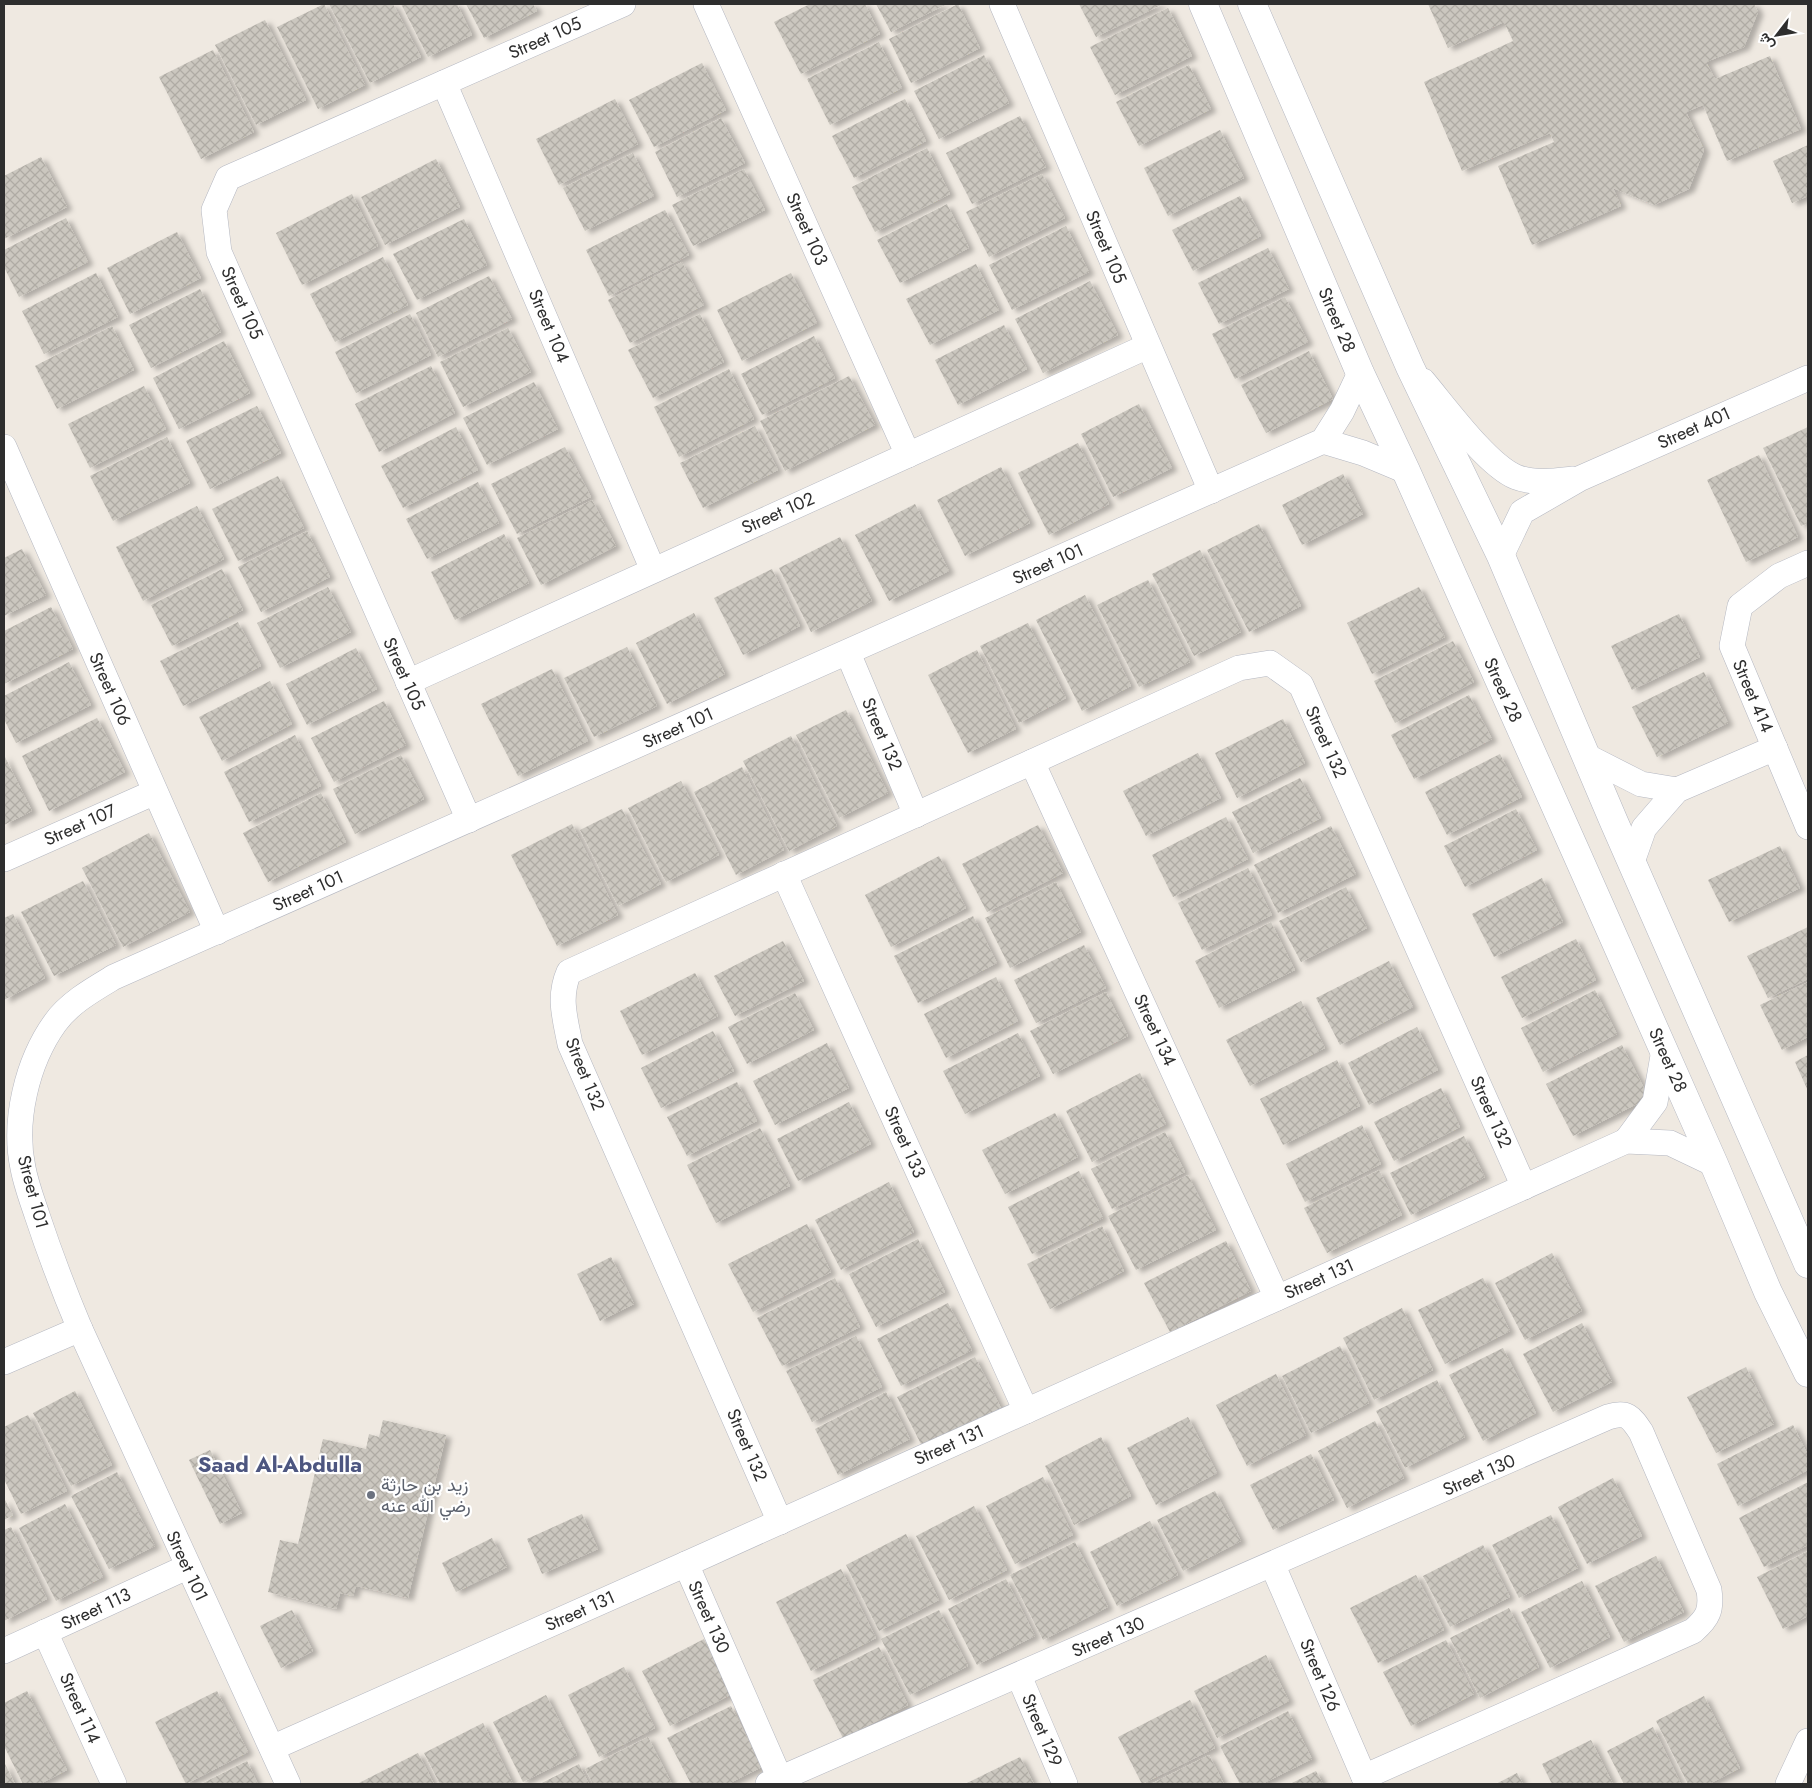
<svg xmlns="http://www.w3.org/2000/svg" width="1812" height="1788" font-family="Jost,Vazirmatn,sans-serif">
<defs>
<pattern id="building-cross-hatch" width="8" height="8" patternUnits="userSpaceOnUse" patternTransform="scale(1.25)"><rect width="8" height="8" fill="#cbc7bf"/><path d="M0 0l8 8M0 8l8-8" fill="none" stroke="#afaba4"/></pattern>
<filter id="shadow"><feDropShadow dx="5.5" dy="3" stdDeviation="2.5" flood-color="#0004"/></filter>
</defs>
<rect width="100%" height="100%" fill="#efe9e1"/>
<g fill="url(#building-cross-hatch)" filter="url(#shadow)">
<path d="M324,4L365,85L318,109L277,27Z"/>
<path d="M329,4H393L421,57L370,83Z"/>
<path d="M401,4H457L472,35L428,57Z"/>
<path d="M466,4H533L537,11L484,38Z"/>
<path d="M810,4H865L880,34L801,74L774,22Z"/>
<path d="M876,4H947L891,32Z"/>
<path d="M958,4L980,48L911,83L889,39Z"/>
<path d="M1079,4H1163L1096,37Z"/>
<path d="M1428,4H1754L1758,12L1744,47L1706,62L1715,79L1770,56L1801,129L1727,161L1703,105L1686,112L1704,150L1689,189L1654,205L1613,188L1621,206L1532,245L1498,166L1554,142L1550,133L1462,171L1424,82L1513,41L1504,22L1448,48Z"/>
<path d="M1168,8L1192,56L1115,95L1090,47Z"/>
<path d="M265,20L306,100L256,125L215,45Z"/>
<path d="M879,42L902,88L830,125L807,79Z"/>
<path d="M213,50L254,132L201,159L159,77Z"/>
<path d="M984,55L1009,103L939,139L914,91Z"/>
<path d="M702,63L726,110L654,147L629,100Z"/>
<path d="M1189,65L1211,109L1139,146L1116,102Z"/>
<path d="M615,99L638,144L559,185L536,139Z"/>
<path d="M905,99L926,141L854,178L832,136Z"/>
<path d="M1020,116L1046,167L972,204L946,153Z"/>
<path d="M721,118L745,163L677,197L655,152Z"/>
<path d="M1220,130L1244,178L1168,216L1144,168Z"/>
<path d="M1808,145V165L1806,166L1808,171V196L1792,203L1773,161Z"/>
<path d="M927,148L950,194L875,232L852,187Z"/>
<path d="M633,153L654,196L585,231L563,188Z"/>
<path d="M41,157L67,207L4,239V176Z"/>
<path d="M436,159L460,207L385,245L361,197Z"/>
<path d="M744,169L765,210L693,246L672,205Z"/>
<path d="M1042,174L1065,218L989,257L966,212Z"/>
<path d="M352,194L378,246L302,285L276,233Z"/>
<path d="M1240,196L1261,236L1193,271L1172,230Z"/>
<path d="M947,204L969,248L900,283L877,240Z"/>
<path d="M665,210L689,255L609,296L586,250Z"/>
<path d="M66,218L88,262L19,297L4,267V250Z"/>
<path d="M464,219L487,265L417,300L393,254Z"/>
<path d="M1066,226L1089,272L1012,310L989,265Z"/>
<path d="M177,232L201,278L130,314L107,268Z"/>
<path d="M1268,248L1289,289L1219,324L1198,283Z"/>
<path d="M383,257L408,305L335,342L310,294Z"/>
<path d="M682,262L704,305L630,343L608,300Z"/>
<path d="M976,264L999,310L930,345L906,299Z"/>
<path d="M96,273L118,317L44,354L22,311Z"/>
<path d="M791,273L817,323L742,361L717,310Z"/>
<path d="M489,276L512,319L438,357L416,313Z"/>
<path d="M1090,281L1118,335L1043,373L1015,319Z"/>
<path d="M200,289L221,332L151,368L129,325Z"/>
<path d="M1285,297L1308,342L1235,379L1212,334Z"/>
<path d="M410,314L431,355L356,393L335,352Z"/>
<path d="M700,314L724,362L653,398L628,350Z"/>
<path d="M1004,325L1027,369L958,405L935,360Z"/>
<path d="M112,326L134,370L57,409L35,366Z"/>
<path d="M508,328L531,372L463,407L440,362Z"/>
<path d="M814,336L835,378L762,415L741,374Z"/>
<path d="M224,341L250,393L179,429L153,378Z"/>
<path d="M1309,351L1333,399L1266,433L1241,385Z"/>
<path d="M431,366L455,413L379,452L355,404Z"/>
<path d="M729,369L754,419L679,457L654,407Z"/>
<path d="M849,376L875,425L785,471L760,421Z"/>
<path d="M534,382L558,429L487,465L463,418Z"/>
<path d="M144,386L166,429L90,468L68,424Z"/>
<path d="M1139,404L1172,468L1113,497L1081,434Z"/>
<path d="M257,406L281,453L210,489L186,441Z"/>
<path d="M755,426L778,470L703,508L680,463Z"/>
<path d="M456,427L478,470L403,508L381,466Z"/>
<path d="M1808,427V523L1801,526L1763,448Z"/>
<path d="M167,437L190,483L113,521L90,476Z"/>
<path d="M1078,443L1109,504L1049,535L1018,473Z"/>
<path d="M565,447L591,497L517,534L491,484Z"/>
<path d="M1759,455L1798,537L1746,562L1707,480Z"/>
<path d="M1001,467L1030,523L965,556L937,500Z"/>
<path d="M1343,474L1363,514L1302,545L1282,505Z"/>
<path d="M278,476L304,528L238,561L212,509Z"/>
<path d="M478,482L499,523L427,559L406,519Z"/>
<path d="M592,500L616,546L541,585L517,538Z"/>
<path d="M915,504L949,571L889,601L855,535Z"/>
<path d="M197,506L224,559L143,601L116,547Z"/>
<path d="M1259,524L1301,606L1249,632L1207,550Z"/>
<path d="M307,531L330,577L261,612L238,567Z"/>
<path d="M504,534L529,583L455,620L431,572Z"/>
<path d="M840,537L872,601L811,632L779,568Z"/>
<path d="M22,549L46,595L4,616V558Z"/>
<path d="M1200,550L1241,632L1194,656L1152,574Z"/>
<path d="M222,569L243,610L172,646L151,605Z"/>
<path d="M772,569L800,626L743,655L714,598Z"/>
<path d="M1148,580L1190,662L1139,687L1097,605Z"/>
<path d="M328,587L351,632L280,668L257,623Z"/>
<path d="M1419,587L1445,637L1372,674L1347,623Z"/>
<path d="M1085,595L1131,686L1082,711L1036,620Z"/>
<path d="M51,607L73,649L4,684V631Z"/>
<path d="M694,613L725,674L667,704L636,643Z"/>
<path d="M1679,614L1700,657L1632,690L1611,646Z"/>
<path d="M238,622L261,666L183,706L160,661Z"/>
<path d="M1028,623L1066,698L1019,723L980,646Z"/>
<path d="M1453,641L1474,682L1395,723L1374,681Z"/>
<path d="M627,647L657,706L594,737L564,678Z"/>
<path d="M356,648L377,689L307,725L286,684Z"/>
<path d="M977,650L1016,729L968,753L928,675Z"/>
<path d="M69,662L91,705L16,743L4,719V696Z"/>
<path d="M552,669L588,741L518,776L481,704Z"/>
<path d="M1704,672L1728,723L1657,757L1632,707Z"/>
<path d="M270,681L292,724L222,761L199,717Z"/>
<path d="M1469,695L1492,739L1414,779L1391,735Z"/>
<path d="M384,701L406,745L334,782L311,738Z"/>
<path d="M846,710L888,793L839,818L796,735Z"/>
<path d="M97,718L125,772L49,811L22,756Z"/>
<path d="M1283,719L1305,763L1237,798L1215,753Z"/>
<path d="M295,735L321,786L249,822L224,772Z"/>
<path d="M791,736L837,826L789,851L743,761Z"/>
<path d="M1198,753L1221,798L1146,836L1123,791Z"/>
<path d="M1500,754L1522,797L1447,835L1425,792Z"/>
<path d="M4,755L32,811L4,825Z"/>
<path d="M401,755L424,799L355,834L333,789Z"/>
<path d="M742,767L784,850L736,875L694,792Z"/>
<path d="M1300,778L1321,818L1253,853L1232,812Z"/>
<path d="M681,781L719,855L666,882L628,808Z"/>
<path d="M321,793L346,842L268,882L243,833Z"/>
<path d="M622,809L661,884L618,906L580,830Z"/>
<path d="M1516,809L1537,850L1465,887L1444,846Z"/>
<path d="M1226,817L1248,859L1173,897L1152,855Z"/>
<path d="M572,824L618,915L557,946L511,855Z"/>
<path d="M1038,825L1063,873L987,912L962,864Z"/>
<path d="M1331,826L1356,874L1278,913L1254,865Z"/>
<path d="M149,833L190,912L123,947L82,868Z"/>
<path d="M1780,846L1800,888L1729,922L1708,880Z"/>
<path d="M939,856L966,908L891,947L865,895Z"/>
<path d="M1248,868L1272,915L1202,950L1178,903Z"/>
<path d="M1542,878L1563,922L1494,957L1472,914Z"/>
<path d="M83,881L116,945L54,976L21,912Z"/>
<path d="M1056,882L1081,932L1010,968L985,918Z"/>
<path d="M1346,887L1367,928L1301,962L1279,921Z"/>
<path d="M13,914L45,978L4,1000V918Z"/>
<path d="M973,916L997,963L918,1003L894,956Z"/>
<path d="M1271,922L1295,970L1219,1008L1195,961Z"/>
<path d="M1808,927V979L1768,998L1747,956Z"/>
<path d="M1576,939L1596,980L1522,1018L1501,977Z"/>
<path d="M783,941L804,981L735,1016L714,976Z"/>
<path d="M1084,945L1106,988L1036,1023L1014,980Z"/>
<path d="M1389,961L1413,1007L1340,1045L1316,998Z"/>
<path d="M695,973L718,1016L642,1055L620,1011Z"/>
<path d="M996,977L1018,1021L946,1058L924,1014Z"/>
<path d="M1808,982V1037L1782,1050L1760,1005Z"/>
<path d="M1595,990L1617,1034L1543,1072L1521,1028Z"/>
<path d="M1106,992L1128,1036L1053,1074L1030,1031Z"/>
<path d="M795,993L814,1030L747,1064L728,1027Z"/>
<path d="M1301,1001L1325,1048L1250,1086L1226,1040Z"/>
<path d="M1417,1027L1438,1070L1369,1105L1348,1063Z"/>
<path d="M713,1031L734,1071L661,1108L641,1068Z"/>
<path d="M1018,1033L1040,1076L965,1114L943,1071Z"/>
<path d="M827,1043L849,1088L775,1125L753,1081Z"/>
<path d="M1622,1045L1649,1098L1573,1136L1546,1084Z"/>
<path d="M1808,1055V1091L1795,1062Z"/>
<path d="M1337,1060L1360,1106L1283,1145L1260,1099Z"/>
<path d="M1140,1073L1166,1124L1092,1162L1066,1111Z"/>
<path d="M737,1082L757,1121L687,1156L667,1117Z"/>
<path d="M1441,1088L1460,1127L1394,1161L1374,1122Z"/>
<path d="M849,1102L871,1144L798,1181L777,1139Z"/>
<path d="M1055,1113L1078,1157L1005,1194L982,1150Z"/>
<path d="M1362,1125L1381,1164L1305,1202L1286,1164Z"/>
<path d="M760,1128L790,1186L716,1223L687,1165Z"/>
<path d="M1165,1132L1185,1172L1112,1209L1091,1169Z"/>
<path d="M1464,1136L1485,1177L1411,1215L1390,1173Z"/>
<path d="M1379,1170L1402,1215L1327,1253L1304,1208Z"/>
<path d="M1079,1171L1103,1218L1032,1254L1008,1207Z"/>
<path d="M1188,1175L1216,1230L1136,1270L1108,1216Z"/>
<path d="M889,1182L914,1232L841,1270L815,1220Z"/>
<path d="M807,1224L831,1272L753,1312L728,1264Z"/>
<path d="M1102,1226L1124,1271L1050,1309L1027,1264Z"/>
<path d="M918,1239L945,1292L876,1327L849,1274Z"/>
<path d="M1226,1241L1251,1291L1170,1332L1144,1283Z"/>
<path d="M1552,1253L1582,1311L1525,1340L1495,1283Z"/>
<path d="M611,1257L634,1304L600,1321L577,1274Z"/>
<path d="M835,1278L860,1327L782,1366L757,1318Z"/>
<path d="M1483,1278L1510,1331L1445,1364L1418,1310Z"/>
<path d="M948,1303L972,1350L901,1386L877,1339Z"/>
<path d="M1402,1308L1433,1370L1374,1400L1343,1338Z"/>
<path d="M1582,1323L1612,1382L1553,1412L1523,1354Z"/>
<path d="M856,1336L882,1387L812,1422L786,1371Z"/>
<path d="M1340,1346L1369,1403L1311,1433L1282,1376Z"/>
<path d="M1503,1348L1536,1413L1483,1441L1449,1375Z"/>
<path d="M975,1357L1001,1408L923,1448L897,1397Z"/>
<path d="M1746,1367L1774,1424L1716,1453L1687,1397Z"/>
<path d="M1276,1374L1306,1435L1247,1466L1216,1405Z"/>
<path d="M1437,1380L1465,1437L1405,1468L1376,1411Z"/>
<path d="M75,1391L112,1465L71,1486L33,1413Z"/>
<path d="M886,1392L910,1439L838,1475L815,1429Z"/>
<path d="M28,1415L67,1491L21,1514L4,1479V1427Z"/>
<path d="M1188,1417L1217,1473L1156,1505L1127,1448Z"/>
<path d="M383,1420L446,1435L408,1598L356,1586L353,1596L340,1593L336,1609L268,1592L280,1540L298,1544L323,1439L366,1449L369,1434L379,1437Z"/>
<path d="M1375,1421L1404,1478L1347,1508L1318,1451Z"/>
<path d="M1793,1425L1808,1455V1470L1738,1506L1717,1464Z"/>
<path d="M1101,1437L1131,1496L1074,1525L1045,1466Z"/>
<path d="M210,1450L242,1513L220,1524L189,1460Z"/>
<path d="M1311,1454L1334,1500L1273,1530L1250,1485Z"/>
<path d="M117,1472L155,1546L109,1569L71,1496Z"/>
<path d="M1043,1477L1073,1535L1015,1564L986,1506Z"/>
<path d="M1613,1478L1642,1536L1587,1564L1558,1507Z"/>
<path d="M1808,1482V1545L1764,1567L1739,1518Z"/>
<path d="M1215,1491L1241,1541L1183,1571L1157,1520Z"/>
<path d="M4,1498L13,1515L4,1520Z"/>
<path d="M65,1504L103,1577L56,1601L19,1528Z"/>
<path d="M974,1506L1007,1570L949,1600L916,1536Z"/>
<path d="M582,1514L598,1549L542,1574L527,1539Z"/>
<path d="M1551,1515L1578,1568L1519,1598L1492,1545Z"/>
<path d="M1150,1521L1178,1575L1117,1606L1090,1552Z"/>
<path d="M11,1527L47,1599L4,1621V1530Z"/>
<path d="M906,1534L939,1600L879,1631L846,1565Z"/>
<path d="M492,1538L507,1567L456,1592L442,1563Z"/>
<path d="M1075,1542L1108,1607L1043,1640L1010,1575Z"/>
<path d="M1483,1545L1510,1597L1450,1627L1423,1576Z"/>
<path d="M1808,1551V1616L1783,1629L1757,1577Z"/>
<path d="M1656,1556L1684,1612L1624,1642L1595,1586Z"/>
<path d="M841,1569L876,1638L811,1671L776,1602Z"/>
<path d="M1416,1575L1444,1630L1378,1663L1350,1608Z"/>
<path d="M1006,1579L1035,1636L977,1665L948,1609Z"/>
<path d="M1582,1581L1610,1637L1550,1668L1521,1612Z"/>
<path d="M1509,1608L1539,1667L1480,1698L1450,1638Z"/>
<path d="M292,1610L313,1651L281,1668L260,1626Z"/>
<path d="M939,1610L968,1666L910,1695L881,1639Z"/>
<path d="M704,1639L732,1694L670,1726L642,1671Z"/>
<path d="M1446,1640L1474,1694L1411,1726L1383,1672Z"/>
<path d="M879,1647L908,1705L843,1738L813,1680Z"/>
<path d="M1266,1655L1289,1701L1217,1738L1194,1691Z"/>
<path d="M624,1667L655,1728L599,1757L568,1695Z"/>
<path d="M27,1691L67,1770L40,1784H23L4,1746V1703Z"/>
<path d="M217,1691L248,1752L186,1784L155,1722Z"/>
<path d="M546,1695L577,1755L523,1782L493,1722Z"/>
<path d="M1704,1696L1740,1768L1709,1784H1688L1656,1721Z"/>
<path d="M1190,1700L1215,1748L1142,1784L1118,1737Z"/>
<path d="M731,1706L762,1767L728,1784H691L667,1738Z"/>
<path d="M1288,1711L1312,1759L1262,1784H1240L1220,1746Z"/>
<path d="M483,1723L513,1784H440L424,1753Z"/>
<path d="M1653,1727L1681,1784H1624L1607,1751Z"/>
<path d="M648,1737L672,1784H593L585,1769Z"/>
<path d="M1591,1740L1613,1784H1552L1542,1764Z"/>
<path d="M418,1753L434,1784H357Z"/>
<path d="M1209,1755L1224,1784H1151Z"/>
<path d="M1020,1757L1034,1784H965Z"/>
<path d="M247,1761L258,1784H201Z"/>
<path d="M4,1762L15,1784H4Z"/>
<path d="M579,1764L589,1784H540Z"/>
<path d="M1316,1771L1323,1784H1290Z"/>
<path d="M1517,1773L1523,1784H1496Z"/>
</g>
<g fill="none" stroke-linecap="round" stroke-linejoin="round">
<defs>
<g id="minor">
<path d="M706,4L908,455"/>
<path d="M1002,4L1211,491"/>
<path d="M444,83L653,570"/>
<path d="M1423,381C1445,407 1487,465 1516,477C1534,484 1555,481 1573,479"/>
<path d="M1323,441L1363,453L1406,471"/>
<path d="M4,447L217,932"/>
<path d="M1501,556L1522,512L1581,478L1808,378"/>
<path d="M1808,563L1779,576L1740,606L1732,646L1808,827"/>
<path d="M848,653L916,815"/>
<path d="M408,682L1148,346"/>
<path d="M1586,756L1641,784L1677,790"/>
<path d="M1032,762L1277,1298"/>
<path d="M469,820L219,252L214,210L228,178L623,4"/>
<path d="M4,859L155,792"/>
<path d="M1632,862L1644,828L1677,790L1775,748"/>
<path d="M784,874L1026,1411"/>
<path d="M1626,1141L1655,1102L1664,1050"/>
<path d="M4,1362L80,1329"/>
<path d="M780,1522L570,1044C565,1018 558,997 569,972L1239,668L1270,663L1301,685L1524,1187"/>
<path d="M686,1564L780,1779"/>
<path d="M1273,1566L1367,1784"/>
<path d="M45,1632L114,1784"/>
<path d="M4,1651L187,1567"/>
<path d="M1019,1676L1065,1784"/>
<path d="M272,1748L686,1564L1626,1141L1670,1143L1714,1164"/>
<path d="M288,1784L80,1329C64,1291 50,1254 37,1215C32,1200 26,1184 23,1168C13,1121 27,1062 55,1023C69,1003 94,989 114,977L1323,441L1342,411L1360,373"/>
<path d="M768,1784L1608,1417C1627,1411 1631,1417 1641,1432L1709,1590C1712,1610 1708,1618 1693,1631L1364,1777"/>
<path d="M1788,1784L1808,1741"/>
</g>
<g id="tertiary">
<path d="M1203,4L1360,373L1406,471L1575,850L1714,1164L1768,1292L1808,1373"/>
<path d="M1252,4L1410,367L1501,556L1614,822L1808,1264"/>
</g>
</defs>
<use href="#minor" stroke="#b4b7c1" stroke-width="26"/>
<use href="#tertiary" stroke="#b4b7c1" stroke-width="29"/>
<use href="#minor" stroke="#fff" stroke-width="25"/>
<use href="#tertiary" stroke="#fff" stroke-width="28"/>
</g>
<circle fill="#6b7280" stroke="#fff" stroke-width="2" cx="371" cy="1495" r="5"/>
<g text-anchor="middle" stroke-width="4.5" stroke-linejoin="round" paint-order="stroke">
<g font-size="18" fill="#2e2e2e" stroke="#fff">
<text transform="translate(545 38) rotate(-24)" y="6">Street 105</text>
<text transform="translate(807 229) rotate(66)" y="6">Street 103</text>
<text transform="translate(1106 247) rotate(67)" y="6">Street 105</text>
<text transform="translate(242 303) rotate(66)" y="6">Street 105</text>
<text transform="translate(1337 320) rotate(67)" y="6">Street 28</text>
<text transform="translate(549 326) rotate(67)" y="6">Street 104</text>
<text transform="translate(1694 428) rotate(-24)" y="6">Street 401</text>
<text transform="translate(778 513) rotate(-24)" y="6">Street 102</text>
<text transform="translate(1048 564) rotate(-24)" y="6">Street 101</text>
<text transform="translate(404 674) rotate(66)" y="6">Street 105</text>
<text transform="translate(110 689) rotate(66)" y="6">Street 106</text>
<text transform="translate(1503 690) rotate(66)" y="6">Street 28</text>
<text transform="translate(1753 696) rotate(67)" y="6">Street 414</text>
<text transform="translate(678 728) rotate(-24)" y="6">Street 101</text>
<text transform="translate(882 734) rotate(67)" y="6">Street 132</text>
<text transform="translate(1326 742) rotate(66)" y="6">Street 132</text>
<text transform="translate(80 825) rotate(-24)" y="6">Street 107</text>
<text transform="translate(308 891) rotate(-24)" y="6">Street 101</text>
<text transform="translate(1155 1030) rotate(65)" y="6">Street 134</text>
<text transform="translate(1668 1060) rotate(66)" y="6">Street 28</text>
<text transform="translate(585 1074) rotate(68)" y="6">Street 132</text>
<text transform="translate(1491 1112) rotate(66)" y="6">Street 132</text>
<text transform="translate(905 1142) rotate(66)" y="6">Street 133</text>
<text transform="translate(33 1192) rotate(75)" y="6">Street 101</text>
<text transform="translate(1319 1279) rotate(-24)" y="6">Street 131</text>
<text transform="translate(747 1445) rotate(67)" y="6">Street 132</text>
<text transform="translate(949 1445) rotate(-24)" y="6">Street 131</text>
<text transform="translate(1479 1475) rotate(-24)" y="6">Street 130</text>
<text transform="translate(187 1566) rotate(65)" y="6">Street 101</text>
<text transform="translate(96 1609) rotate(-25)" y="6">Street 113</text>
<text transform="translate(580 1611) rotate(-24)" y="6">Street 131</text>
<text transform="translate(709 1617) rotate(66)" y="6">Street 130</text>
<text transform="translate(1108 1637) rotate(-23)" y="6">Street 130</text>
<text transform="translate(1320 1675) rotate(67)" y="6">Street 126</text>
<text transform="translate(80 1708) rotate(66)" y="6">Street 114</text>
<text transform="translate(1042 1730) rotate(67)" y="6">Street 129</text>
</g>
<g font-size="18" fill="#5b616d" stroke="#fff" text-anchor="start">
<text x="381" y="1491">زيد بن حارثة<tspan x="381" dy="21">رضي الله عنه</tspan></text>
</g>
<g font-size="22" font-weight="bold" fill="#4d5680" stroke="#fff">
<text x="280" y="1472">Saad Al-Abdulla</text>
</g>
</g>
<rect width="1812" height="1788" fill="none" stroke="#2e2e2e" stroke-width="10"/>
<g transform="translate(1777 35) rotate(239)" stroke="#ffffff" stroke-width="4" paint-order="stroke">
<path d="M0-4L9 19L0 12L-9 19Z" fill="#2e2e2e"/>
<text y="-8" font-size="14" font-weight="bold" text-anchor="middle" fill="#2e2e2e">ش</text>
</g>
</svg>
